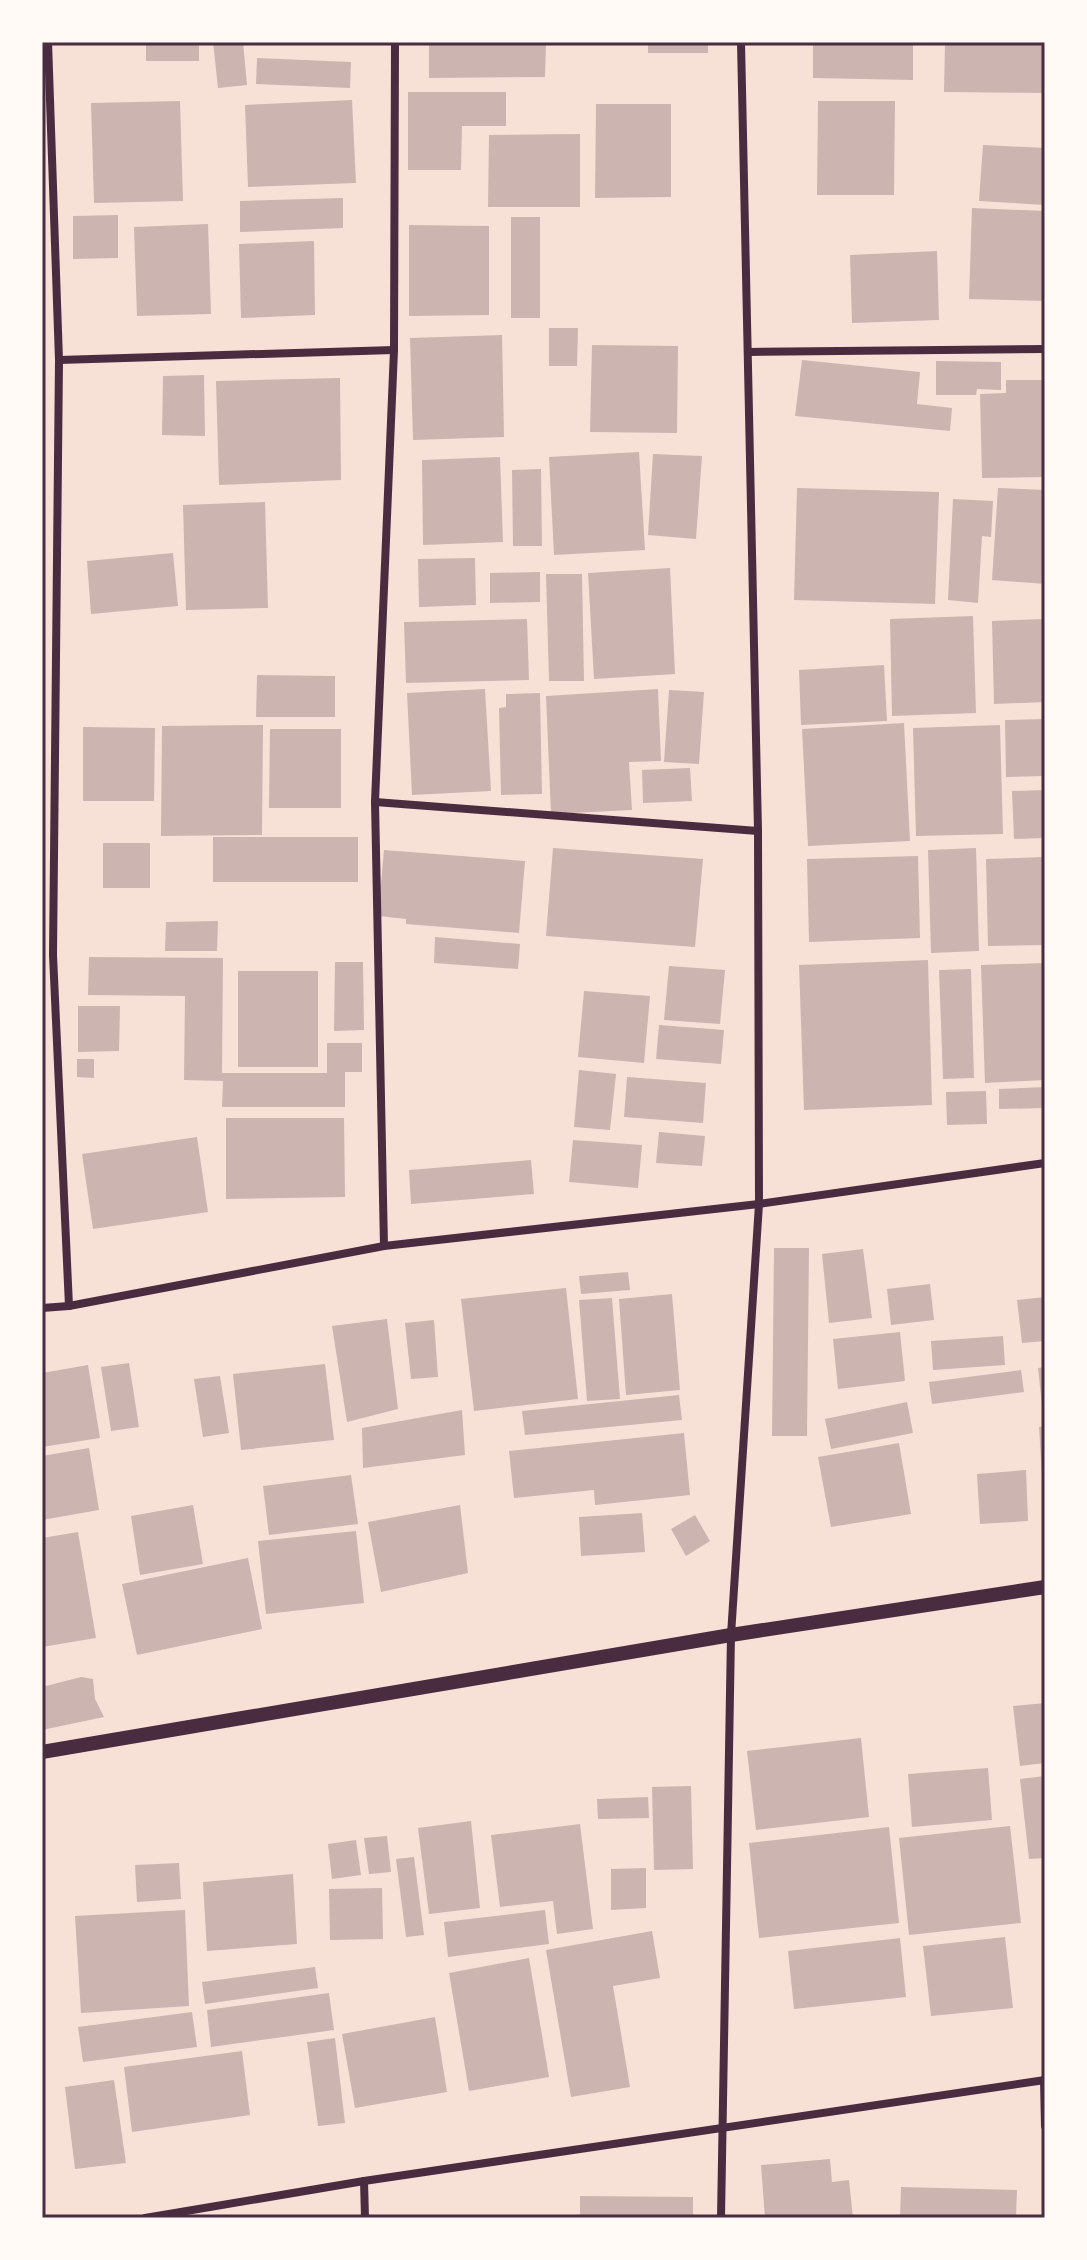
<svg xmlns="http://www.w3.org/2000/svg" width="1087" height="2260" font-family="Rubik,sans-serif">
<rect width="100%" height="100%" fill="#f7e1d7"/>
<g fill="#ccb4b1">
<rect x="146" y="42" width="53" height="19"/>
<path d="M213,42H243L247,85L218,88Z"/>
<path d="M429,42H546L545,77L429,78Z"/>
<rect x="648" y="42" width="60" height="11"/>
<path d="M813,42H913V80L813,78Z"/>
<path d="M945,42H1045V93L944,92Z"/>
<path d="M257,58L351,62L350,88L256,84Z"/>
<path d="M408,92H506V126H462L461,170H408Z"/>
<path d="M352,100L356,183L248,187L245,105Z"/>
<path d="M180,101L183,201L94,203L91,103Z"/>
<path d="M818,101H895L894,195H817Z"/>
<path d="M596,104H671V197L595,198Z"/>
<path d="M580,134V207H488L489,135Z"/>
<path d="M983,145L1045,148V205L979,201Z"/>
<path d="M343,198V228L240,232V201Z"/>
<path d="M972,208L1045,211V301L969,299Z"/>
<path d="M118,215V258L73,259V216Z"/>
<rect x="511" y="217" width="29" height="101"/>
<path d="M208,224L211,314L137,316L134,227Z"/>
<path d="M409,225L489,226V315L409,316Z"/>
<path d="M314,241L315,315L241,318L239,244Z"/>
<path d="M937,251L939,320L852,323L850,255Z"/>
<path d="M549,328H578L577,366H549Z"/>
<path d="M502,335L504,437L413,440L410,338Z"/>
<path d="M592,345L678,346L677,433L590,432Z"/>
<path d="M802,360L920,372L917,404L952,408L950,431L795,416Z"/>
<path d="M936,361L1001,362V390L977,389L976,395H936Z"/>
<path d="M204,375L205,436L162,435L163,376Z"/>
<path d="M340,378L341,480L219,485L216,381Z"/>
<path d="M1006,380H1045V477L982,478L980,394L1006,393Z"/>
<path d="M639,452L645,550L554,555L549,457Z"/>
<path d="M653,454L702,456L696,539L648,535Z"/>
<path d="M500,457L503,542L423,545L422,460Z"/>
<path d="M541,469L542,546H513L512,470Z"/>
<path d="M797,488L939,492L935,604L794,600Z"/>
<path d="M998,488L1045,490V584L992,580Z"/>
<path d="M953,499L993,501L991,537L982,536L978,603L948,600Z"/>
<path d="M265,502L268,608L186,610L183,505Z"/>
<path d="M173,553L178,606L91,614L87,561Z"/>
<path d="M475,558L476,605L419,607L418,559Z"/>
<path d="M670,568L675,674L594,679L588,573Z"/>
<path d="M540,572V602L490,603V573Z"/>
<path d="M546,574H582L584,681H549Z"/>
<path d="M973,616L976,713L892,716L890,619Z"/>
<path d="M527,619L529,680L406,683L404,622Z"/>
<path d="M1045,619V702L994,704L992,621Z"/>
<path d="M884,665L887,721L801,725L799,670Z"/>
<path d="M257,675L335,676V717H256Z"/>
<path d="M485,689L491,791L412,795L407,693Z"/>
<path d="M658,689L661,761L629,762L632,810L551,814L546,696Z"/>
<path d="M669,690L704,692L699,764L664,762Z"/>
<path d="M540,693L542,794L501,795L499,708L506,707V694Z"/>
<path d="M1045,719V776L1006,777L1005,720Z"/>
<path d="M904,723L910,841L808,846L802,729Z"/>
<path d="M263,725L262,835L161,836L162,726Z"/>
<path d="M1000,725L1003,834L916,836L913,728Z"/>
<path d="M83,727L155,728L154,801H83Z"/>
<path d="M270,729H341V808H269Z"/>
<path d="M690,768L692,801L643,803L642,770Z"/>
<path d="M1045,790V838L1014,839L1012,791Z"/>
<rect x="213" y="837" width="145" height="45"/>
<rect x="103" y="843" width="47" height="45"/>
<path d="M553,848L703,859L695,947L546,936Z"/>
<path d="M976,848L979,951L931,953L928,850Z"/>
<path d="M384,850L525,861L519,933L406,924V919L378,916Z"/>
<path d="M918,856L920,938L809,942L807,859Z"/>
<path d="M1045,857V945L988,946L986,859Z"/>
<path d="M218,921L217,951H165L166,922Z"/>
<path d="M435,937L520,944L518,969L434,963Z"/>
<path d="M89,957L223,958L222,1073H327V1043H362V1072H345V1107H222L223,1081L184,1080L185,996L88,995Z"/>
<path d="M928,960L932,1105L804,1110L799,965Z"/>
<path d="M335,962H363L364,1030L334,1031Z"/>
<path d="M1045,963V1080L985,1083L981,965Z"/>
<path d="M669,966L725,970L720,1024L664,1020Z"/>
<path d="M971,969L974,1078L943,1079L939,970Z"/>
<rect x="238" y="971" width="80" height="96"/>
<path d="M584,991L650,996L644,1063L578,1057Z"/>
<path d="M78,1006H120L119,1051L78,1052Z"/>
<path d="M659,1025L724,1030L721,1064L656,1059Z"/>
<path d="M77,1059H94V1078L77,1077Z"/>
<path d="M579,1070L616,1074L610,1130L574,1127Z"/>
<path d="M627,1077L706,1083L703,1123L624,1117Z"/>
<path d="M1045,1087V1108L999,1109V1089Z"/>
<path d="M986,1091L987,1124L947,1125L946,1092Z"/>
<path d="M226,1118H344L345,1197L226,1199Z"/>
<path d="M659,1132L705,1136L702,1166L656,1163Z"/>
<path d="M197,1137L208,1212L93,1229L82,1154Z"/>
<path d="M573,1140L642,1145L638,1188L569,1182Z"/>
<path d="M531,1160L534,1194L411,1204L409,1170Z"/>
<path d="M774,1248H809L807,1436H772Z"/>
<path d="M863,1249L872,1318L829,1323L822,1254Z"/>
<path d="M628,1272L630,1290L581,1294L579,1276Z"/>
<path d="M930,1284L934,1320L891,1325L887,1289Z"/>
<path d="M566,1288L578,1399L474,1411L461,1299Z"/>
<path d="M672,1294L680,1390L626,1395L619,1299Z"/>
<path d="M1045,1297V1341L1022,1343L1017,1300Z"/>
<path d="M612,1298L620,1399L587,1401L579,1300Z"/>
<path d="M387,1319L398,1409L347,1422L332,1326Z"/>
<path d="M434,1320L438,1377L411,1379L405,1323Z"/>
<path d="M900,1332L905,1381L838,1389L833,1339Z"/>
<path d="M1003,1336L1005,1365L933,1370L931,1341Z"/>
<path d="M129,1363L139,1427L111,1431L101,1367Z"/>
<path d="M325,1364L334,1440L241,1450L233,1374Z"/>
<path d="M88,1365L100,1438L42,1447V1373Z"/>
<path d="M1045,1367V1414H1043L1038,1368Z"/>
<path d="M1021,1370L1024,1392L932,1404L929,1382Z"/>
<path d="M220,1376L229,1433L203,1437L194,1379Z"/>
<path d="M679,1395L682,1420L525,1435L522,1411Z"/>
<path d="M907,1402L913,1433L831,1449L825,1419Z"/>
<path d="M462,1410L465,1455L363,1468L362,1428Z"/>
<path d="M1045,1426V1493H1043L1039,1427Z"/>
<path d="M684,1433L690,1495L595,1505L594,1490L514,1498L509,1451Z"/>
<path d="M899,1443L911,1514L831,1527L818,1457Z"/>
<path d="M89,1448L99,1510L42,1520V1456Z"/>
<path d="M1026,1470L1028,1521L980,1524L977,1474Z"/>
<path d="M351,1475L358,1524L269,1535L263,1486Z"/>
<path d="M193,1505L203,1564L140,1575L131,1516Z"/>
<path d="M460,1505L468,1573L381,1592L368,1522Z"/>
<path d="M642,1513L645,1552L581,1556L579,1517Z"/>
<path d="M695,1515L710,1541L686,1556L671,1529Z"/>
<path d="M356,1531L364,1603L266,1614L258,1541Z"/>
<path d="M78,1532L96,1638L42,1647V1538Z"/>
<path d="M248,1558L262,1629L137,1655L122,1584Z"/>
<path d="M81,1677L93,1679L95,1699L104,1717L42,1730V1687Z"/>
<path d="M1045,1703V1763L1020,1766L1013,1706Z"/>
<path d="M861,1738L869,1817L756,1830L747,1751Z"/>
<path d="M988,1768L992,1820L912,1827L908,1774Z"/>
<path d="M1045,1776V1858L1029,1859L1020,1779Z"/>
<path d="M691,1786L693,1869L654,1870L652,1787Z"/>
<path d="M648,1797L649,1818L598,1819L597,1799Z"/>
<path d="M471,1821L480,1908L429,1914L418,1828Z"/>
<path d="M580,1824L593,1929L557,1934L553,1901L500,1907L491,1835Z"/>
<path d="M1010,1826L1021,1923L909,1935L899,1838Z"/>
<path d="M889,1827L899,1923L759,1938L749,1843Z"/>
<path d="M387,1836L391,1872L369,1874L364,1838Z"/>
<path d="M356,1840L361,1875L332,1879L328,1844Z"/>
<path d="M414,1857L424,1935L406,1937L396,1859Z"/>
<path d="M179,1863L181,1899L137,1902L135,1865Z"/>
<path d="M646,1868V1908L611,1910V1869Z"/>
<path d="M293,1874L297,1944L207,1951L203,1882Z"/>
<path d="M382,1888L383,1939L330,1940L329,1889Z"/>
<path d="M185,1910L189,2006L81,2013L75,1916Z"/>
<path d="M545,1910L549,1944L448,1957L444,1922Z"/>
<path d="M652,1931L660,1978L613,1986L630,2087L571,2097L546,1950Z"/>
<path d="M1005,1937L1013,2008L931,2016L923,1946Z"/>
<path d="M900,1938L906,1997L794,2009L788,1951Z"/>
<path d="M529,1958L549,2077L469,2091L449,1973Z"/>
<path d="M315,1967L318,1988L205,2004L202,1982Z"/>
<path d="M329,1993L334,2030L211,2047L207,2010Z"/>
<path d="M192,2012L197,2047L83,2062L78,2027Z"/>
<path d="M435,2017L447,2092L355,2108L342,2034Z"/>
<path d="M335,2038L345,2123L318,2126L307,2042Z"/>
<path d="M242,2051L250,2115L132,2132L124,2067Z"/>
<path d="M114,2080L126,2163L75,2169L65,2087Z"/>
<path d="M830,2159L832,2182L849,2180L853,2218H765L761,2165Z"/>
<path d="M901,2187L1017,2190L1016,2218H900Z"/>
<path d="M580,2196L693,2197V2218H580Z"/>
</g>
<g fill="none" stroke-linecap="round" stroke-linejoin="round">
<g stroke="#4a2c40" stroke-width="8">
<path d="M48,42L59,360L53,955L69,1306"/>
<path d="M748,352L1045,349"/>
<path d="M59,360L394,350"/>
<path d="M375,802L758,831"/>
<path d="M384,1246L375,802L394,350L395,42"/>
<path d="M42,1308L69,1306L384,1246L759,1204L1045,1163"/>
<path d="M1044,2080L1045,2126"/>
<path d="M364,2181L365,2218"/>
<path d="M145,2218L364,2181L1045,2080"/>
<path d="M721,2218L731,1635L759,1204L758,831L741,42"/>
</g>
<path stroke="#4a2c40" stroke-width="14" d="M42,1752L731,1635L1045,1587"/>
</g>
<rect width="1087" height="2260" fill="none" stroke="#fffaf5" stroke-width="88"/>
<rect x="44" y="44" width="999" height="2172" fill="none" stroke="#4a2c40" stroke-width="3"/>
</svg>
